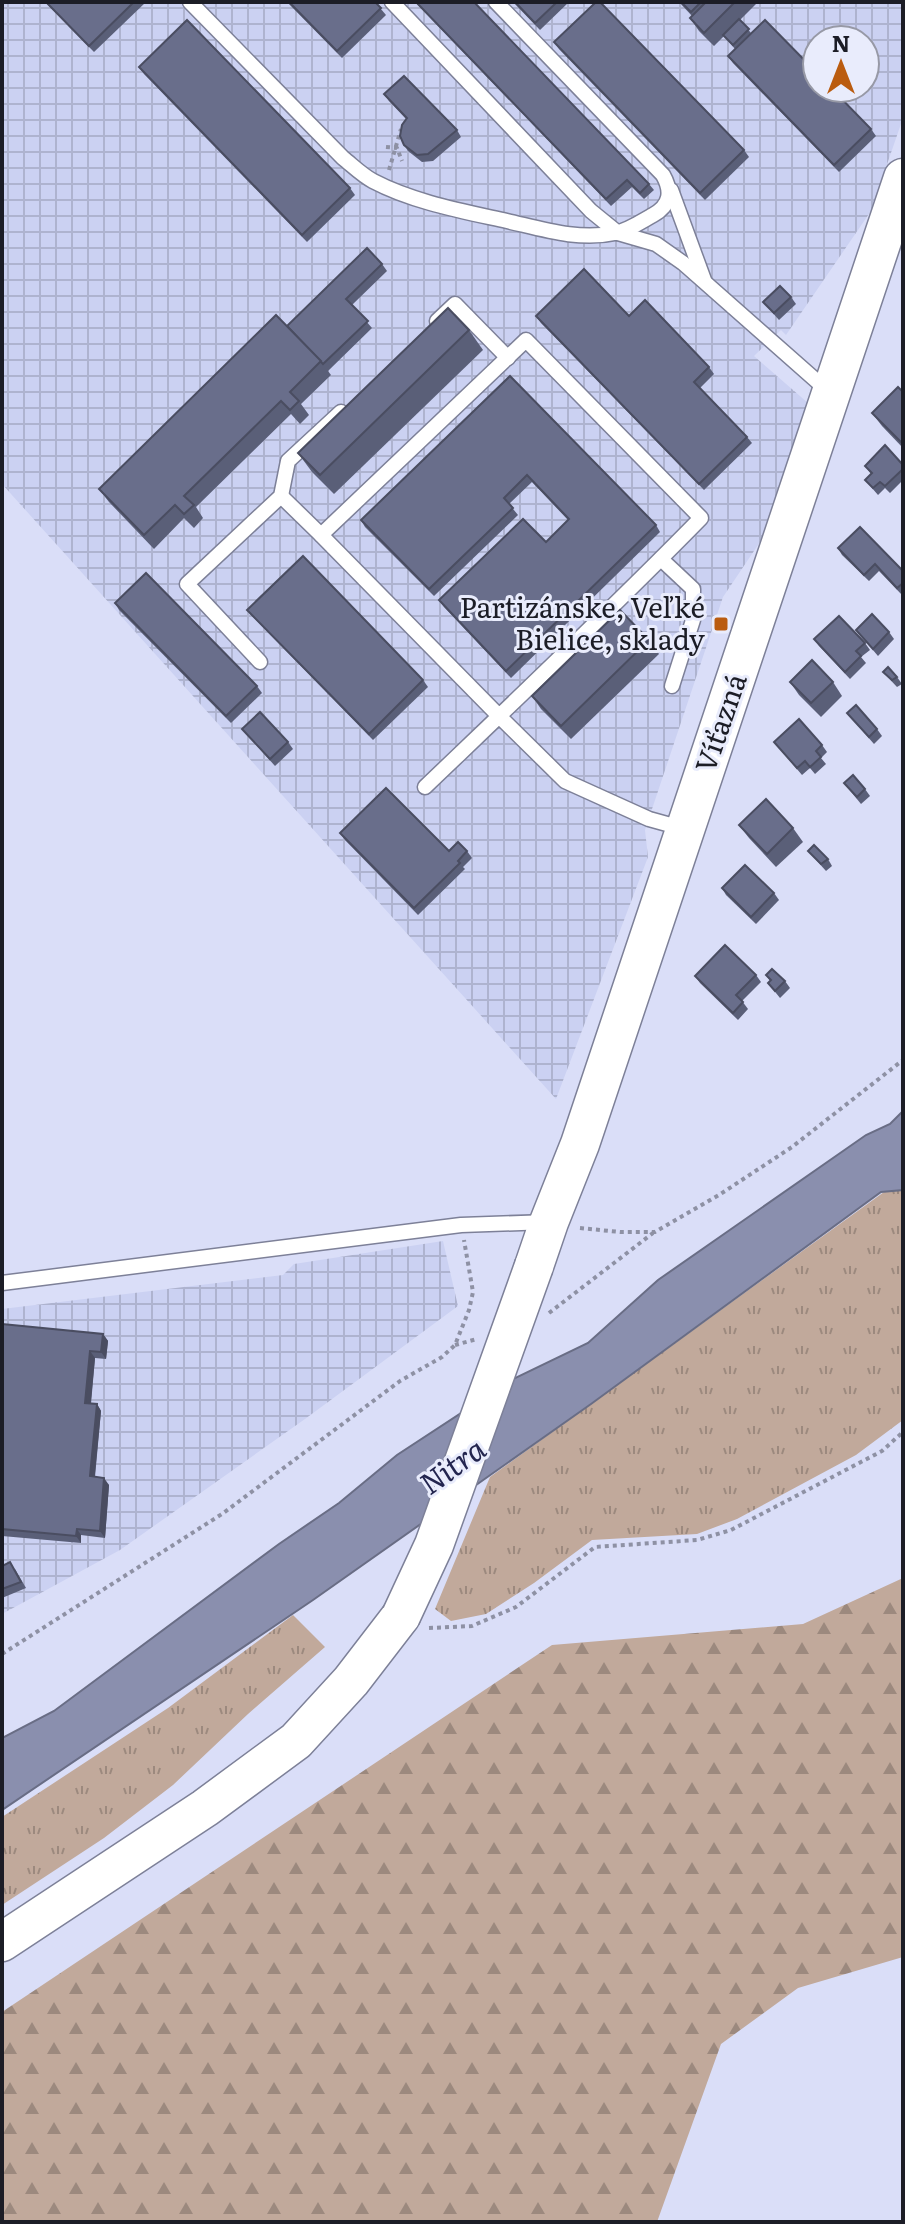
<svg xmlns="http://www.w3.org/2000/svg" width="905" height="2224" font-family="Literata,serif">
<defs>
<pattern id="industrial-grid" width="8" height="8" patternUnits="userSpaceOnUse" patternTransform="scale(2)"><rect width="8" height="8" fill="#cbd1f2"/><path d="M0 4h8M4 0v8" fill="none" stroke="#aeb3cf"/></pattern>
<pattern id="grass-tufts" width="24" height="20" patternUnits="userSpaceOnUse" patternTransform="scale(2)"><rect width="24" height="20" fill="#c1a99b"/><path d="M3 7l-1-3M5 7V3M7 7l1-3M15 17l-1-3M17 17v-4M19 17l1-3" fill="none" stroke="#9c897e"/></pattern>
<pattern id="forest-firs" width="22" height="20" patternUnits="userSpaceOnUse" patternTransform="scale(2)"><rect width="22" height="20" fill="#c1a99b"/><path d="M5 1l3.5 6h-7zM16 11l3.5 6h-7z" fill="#9c897e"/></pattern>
</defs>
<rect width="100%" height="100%" fill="#dadef8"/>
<g fill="url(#industrial-grid)" fill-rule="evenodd">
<path d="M2,2H903V118L871,211L786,335L781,330L754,356L808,403L760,542L723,597L645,830L648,857L556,1099L2,484ZM817,40H865V88H817Z"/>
<path d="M443,1241L458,1306L305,1419L120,1550L2,1614V1309L283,1275L294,1264Z"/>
</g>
<g fill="url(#grass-tufts)">
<path d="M903,1190V1420L856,1455L737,1519L697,1534L592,1540L534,1583L486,1614L451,1621L435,1609L490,1477L884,1192Z"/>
<path d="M293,1615L325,1647L248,1714L173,1785L104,1838L2,1905V1817L168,1708Z"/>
</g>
<path fill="url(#forest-firs)" d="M903,1578V1957L798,1988L721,2044L657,2222H2V2012L552,1645L803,1624Z"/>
<path fill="#8a8fae" stroke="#696d85" stroke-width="2" d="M903,1111V1190L881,1192L591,1404L313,1600L2,1810V1738L54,1711L279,1544L339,1503L397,1455L513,1379L588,1343L658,1280L866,1135L890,1124Z"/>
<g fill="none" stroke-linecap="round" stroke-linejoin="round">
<defs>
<g id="lane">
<path d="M190,2L343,158C353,166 362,175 373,181C413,202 462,211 507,221C542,229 579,241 615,233C628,231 642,221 653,215C671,205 672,191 663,175L496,2"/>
<path d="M392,2L591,211L618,233L656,244L683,263L828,391"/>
<path d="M671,190L704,280"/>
<path d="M437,321L455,304L508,358"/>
<path d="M281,496L321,535"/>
<path d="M661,559L693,589V620L672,686"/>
<path d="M260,662L187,584L281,496L288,461L341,412"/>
<path d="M425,787C518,698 611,610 701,518L526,340L321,535L499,716L565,781L649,819L685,829"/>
<path d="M2,1283L461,1225L548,1222"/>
</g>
<g id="secondary">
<path d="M534,1266L549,1222L580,1144L903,178"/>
<path d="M2,1942L205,1808L296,1741L351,1681L401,1616"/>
</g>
</defs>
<use href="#lane" stroke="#7d8098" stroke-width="17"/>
<use href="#secondary" stroke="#7d8098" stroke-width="41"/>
<g stroke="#8e91a4" stroke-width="4" stroke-dasharray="4 4" stroke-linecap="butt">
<path d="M386,147L397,148L402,161"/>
<path d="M389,170L401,129"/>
<path d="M580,1228L620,1232H655L719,1195L792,1147L903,1060"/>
<path d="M549,1313L653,1233"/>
<path d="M455,1345L477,1339"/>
<path d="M429,1628L472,1626L516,1607L595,1547L697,1540L731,1530L882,1451L903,1432"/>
<path d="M2,1654L222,1514L400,1381L442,1357L455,1345L469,1310L473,1292L464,1240"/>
</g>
<use href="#lane" stroke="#fff" stroke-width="14"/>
<use href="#secondary" stroke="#fff" stroke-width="38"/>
<defs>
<path id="secondary-bridge" d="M401,1616L434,1545L534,1266"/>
</defs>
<use href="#secondary-bridge" stroke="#7d8098" stroke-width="41" stroke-linecap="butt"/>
<use href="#secondary-bridge" stroke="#fff" stroke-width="38"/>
</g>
<g fill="#5a5f78">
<path d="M45,2H146L94,52Z"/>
<path d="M287,2H375L386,15L342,58Z"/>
<path d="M415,2H474L649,184L654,190L644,199L632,187L611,206Z"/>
<path d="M513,2H569L540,30Z"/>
<path d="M679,2H758L740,20L751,33L871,129L876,136L839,172L733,63L728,56L735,49L724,36L714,46L699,31L690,18L692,16Z"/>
<path d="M554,42L744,150L749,157L705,200L559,49Z"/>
<path d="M139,67L350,188L355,195L307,242L144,74Z"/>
<path d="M384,94L457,130L461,137L433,161L422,162L408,151L404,145L406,119L389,101Z"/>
<path d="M382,264L387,271L352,305L372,328L328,371L331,375L301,404L309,415L300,424L291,414L196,507L203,518L194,528L184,518L154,549L109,502L99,489L287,326Z"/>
<path d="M791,297L796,304L779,320L763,302Z"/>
<path d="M536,316H629L709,367L714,374L700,388L747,437L752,443L704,490L541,323Z"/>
<path d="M469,330L483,350L334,494L312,472L298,453Z"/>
<path d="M510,376L656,525L660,532L511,678L444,607L439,600L546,542L568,520L532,482L509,504L518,515L434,596L365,527L361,520Z"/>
<path d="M903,392V448L882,426L872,413Z"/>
<path d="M903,465V480L890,493L885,488L878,495L865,480L871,474L865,466Z"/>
<path d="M838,548L903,571V594L902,595L879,571L869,581L842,555Z"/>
<path d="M115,603L257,686L262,693L231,723L119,610Z"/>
<path d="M247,610L423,680L428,687L373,740L252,616Z"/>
<path d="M856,630L889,632L894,639L878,656Z"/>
<path d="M814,639L865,643L870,650L861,657L866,663L850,679L819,646Z"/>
<path d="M649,640L659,654L571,739L541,709L532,696Z"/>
<path d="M883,672L897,677L902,684L897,687Z"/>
<path d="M790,682H833L842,696L821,717L799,695Z"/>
<path d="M847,713L877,729L882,736L874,744Z"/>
<path d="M242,729L288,742L293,749L275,766Z"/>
<path d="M774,742L822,745L827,752L821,758L826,764L815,774L810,768L802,775Z"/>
<path d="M844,783L865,789L870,796L861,804Z"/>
<path d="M739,825L793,828L803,842L776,867L749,838Z"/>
<path d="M340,833L449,851H467L472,858L463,867L465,869L418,915L345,840Z"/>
<path d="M808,851L828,859L832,866L826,871Z"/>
<path d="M722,888L774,893L779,900L756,924L726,895Z"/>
<path d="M756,975L761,982L742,1001L748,1009L738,1020L700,983L695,976Z"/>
<path d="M766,975L785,981L790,988L780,998L768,983L770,981Z"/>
<path d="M2,1324L103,1334L108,1341L106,1359L95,1358L91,1404H97L101,1411L95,1477L109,1485L105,1538L81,1535V1543L2,1536Z"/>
<path d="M2,1566L15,1569L26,1588L2,1598Z"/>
</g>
<g fill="#4a4d61">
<path d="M103,1334L108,1341L106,1359L101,1352Z"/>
<path d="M90,1351L95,1358L90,1410L85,1403Z"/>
<path d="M97,1404L101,1411L94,1483L90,1476Z"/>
<path d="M104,1478L109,1485L105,1538L100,1531Z"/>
<path d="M77,1529L81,1535V1543L76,1536Z"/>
</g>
<g fill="#696e8b" stroke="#4a4d61" stroke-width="2">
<path d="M46,2H134L89,46Z"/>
<path d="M289,2H375L381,8L337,51Z"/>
<path d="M416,2H474L649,184L640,193L627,180L606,199Z"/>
<path d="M515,2H557L535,23Z"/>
<path d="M596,2H600L744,150L700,193L554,42Z"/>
<path d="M681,2H701L691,12Z"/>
<path d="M706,2H735L704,33L690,18Z"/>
<path d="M739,19L749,29L733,45L723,35Z"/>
<path d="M187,20L350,188L302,235L139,67Z"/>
<path d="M765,20L817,73V88H831L871,129L834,165L728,56Z"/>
<path d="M404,76L457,130L428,154L417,155L404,145L400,136L402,125L407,118L384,94Z"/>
<path d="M367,248L382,264L346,299L368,321L323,364L287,326Z"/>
<path d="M584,269L629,316L645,300L709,367L694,382L747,437L699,484L536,316Z"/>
<path d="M780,286L791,297L774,313L763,302Z"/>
<path d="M448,308L469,330L320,475L298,453Z"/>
<path d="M276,315L321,361L290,392L299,401L290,410L281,401L184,496L194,505L184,514L175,505L144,535L99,489Z"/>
<path d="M510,376L656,525L506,671L439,600L523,519L546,542L569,519L527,475L504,498L513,508L429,589L361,520Z"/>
<path d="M898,387L903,392V441L902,443L872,413Z"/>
<path d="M885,445L903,465V469L885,486L880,482L873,488L865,480L872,473L865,466Z"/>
<path d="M860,527L903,571V583L897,588L875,564L864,575L838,548Z"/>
<path d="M303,556L423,680L369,734L247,610Z"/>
<path d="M146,573L257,686L226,716L115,603Z"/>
<path d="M620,610L649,640L561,726L532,696Z"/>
<path d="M872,614L889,632L873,649L856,630Z"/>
<path d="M839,616L865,643L856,651L861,656L845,672L814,639Z"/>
<path d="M812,660L833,682L811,703L790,682Z"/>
<path d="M888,667L897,677L892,680L883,672Z"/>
<path d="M856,705L877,729L869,737L847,713Z"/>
<path d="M260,712L288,742L270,759L242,729Z"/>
<path d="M799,719L822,745L816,751L821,757L810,767L805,761L797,768L774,742Z"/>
<path d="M853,775L865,789L857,797L844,783Z"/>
<path d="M386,788L449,851L458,842L467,851L458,861L460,863L414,908L340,833Z"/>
<path d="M766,799L793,828L767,854L739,825Z"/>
<path d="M814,845L828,859L821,864L808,851Z"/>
<path d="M745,865L774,893L751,917L722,888Z"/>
<path d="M725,945L756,975L736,995L743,1002L733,1013L695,976Z"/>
<path d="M772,969L785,981L775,991L768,983L771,980L766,975Z"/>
<path d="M2,1324L103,1334L101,1352L90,1351L85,1403L97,1404L90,1476L104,1478L100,1531L77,1529L76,1536L2,1529Z"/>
<path d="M10,1562L21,1582L2,1589V1566Z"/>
</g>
<rect fill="#ba5c10" stroke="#e9ecfc" stroke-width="3" x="713" y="616" width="16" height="16" rx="4"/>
<g text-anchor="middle" stroke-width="6" stroke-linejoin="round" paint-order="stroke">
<g font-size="28" fill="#1c1d26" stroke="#e9ecfc" text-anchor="end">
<text x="705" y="618">Partizánske, Veľké<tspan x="705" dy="32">Bielice, sklady</tspan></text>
</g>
<g font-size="28" fill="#1c1d26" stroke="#e9ecfc">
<text transform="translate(721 723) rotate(-71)" y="10">Víťazná</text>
</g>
<g font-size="30" font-style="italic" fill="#23254f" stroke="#e9ecfc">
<text transform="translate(453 1467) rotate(-36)" y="10">Nitra</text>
</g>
</g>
<rect width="905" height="2224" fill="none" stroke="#1c1d26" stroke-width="8"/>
<g transform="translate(841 64)"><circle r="38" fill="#e9ecfc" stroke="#9799a6" stroke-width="2"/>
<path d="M0-6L14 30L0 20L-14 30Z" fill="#ba5c10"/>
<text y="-12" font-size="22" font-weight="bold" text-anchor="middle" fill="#1c1d26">N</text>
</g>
</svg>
